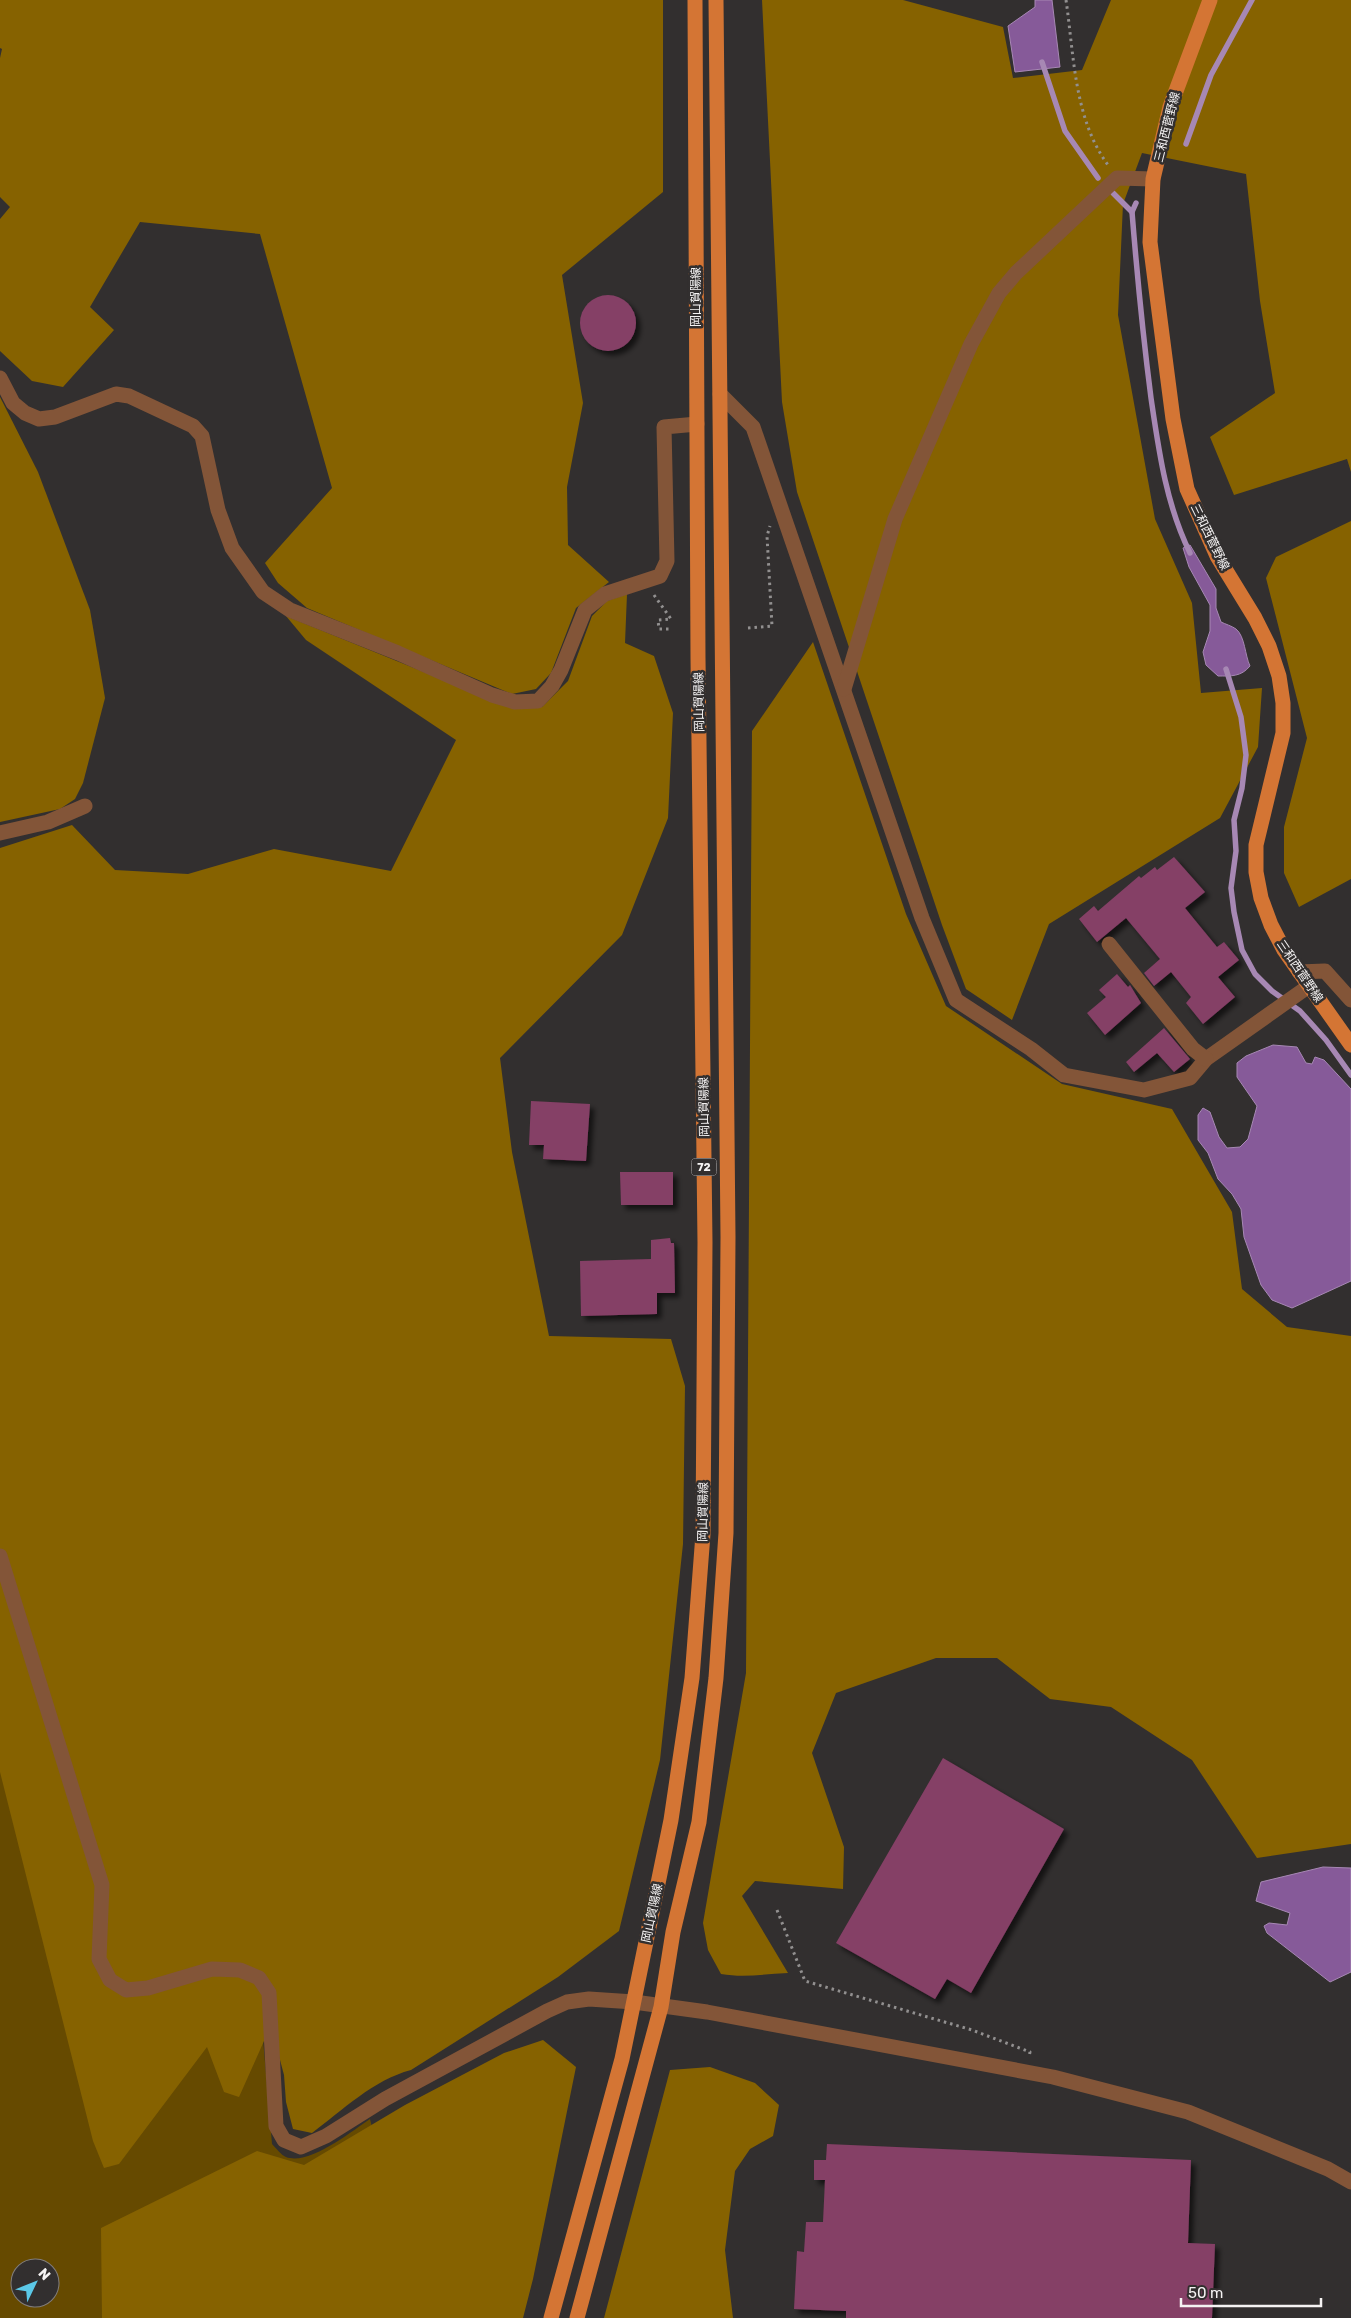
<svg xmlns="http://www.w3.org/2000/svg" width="1351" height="2318" font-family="Rubik,'Noto Sans JP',sans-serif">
<defs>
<filter id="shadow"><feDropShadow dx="4.5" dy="4.5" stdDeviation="2.5" flood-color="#0009"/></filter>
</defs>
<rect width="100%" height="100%" fill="#322f2f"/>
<path fill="#664a00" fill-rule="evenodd" d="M0,1641L261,2016L272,2144C276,2148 281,2155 286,2157C309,2166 352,2131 370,2119L390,2200L342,2318H0ZM20,2268H50V2298H20Z"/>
<g fill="#866200">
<path d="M0,0H663V192L562,275L583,403L567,487L568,545L609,582L576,608L551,673L536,689L512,694L307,608L278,583L265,563L332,488L260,234L140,222L90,307L114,330L63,387L32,381L0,351V219L10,207L0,197V58L2,49L0,48Z"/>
<path d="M762,0H903L1003,27L1013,78L1082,70L1111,0H1351V472L1347,459L1234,495L1210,437L1275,393L1260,301L1246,174L1142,153L1123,204L1118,315L1155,519L1192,603L1201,693L1262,688L1258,747L1220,818L1049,924L1012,1020L966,989L942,925L797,492L782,402Z"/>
<path d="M0,397L38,472L90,610L105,698L83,783L75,799L60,809L0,822Z"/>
<path d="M1351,521V879L1299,907L1284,873V827L1307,738L1266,578L1276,557Z"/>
<path d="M627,594L625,643L654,656L673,713L668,818L622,935L500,1058L512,1152L549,1336L671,1339L685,1386L683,1544L660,1760L619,1931L558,1977L411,2070C373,2080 343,2110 312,2133L293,2129L286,2102L284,2075L275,2041H264L239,2097L224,2092L207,2047L119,2164L104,2168L93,2141L0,1772V848L72,825L115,870L188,874L274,849L391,871L456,740L306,640L286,616L510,707H542L568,681L592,616L607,601Z"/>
<path d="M813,642L906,914L946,1006L1062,1084L1172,1109L1232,1212L1242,1289L1287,1327L1351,1336V1844L1257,1858L1192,1760L1111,1707L1050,1699L997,1658H936L836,1693L812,1753L844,1847L843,1889L755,1881L742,1896L788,1973C765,1974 744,1978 721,1974L708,1950L703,1923L746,1673L752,731Z"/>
<path d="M543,2040L576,2067L533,2279L523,2318H102L101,2228L257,2151L304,2165L405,2105L504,2053Z"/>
<path d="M710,2067L755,2083L779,2105L773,2136L750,2149L735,2171L725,2250L733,2318H604L670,2070Z"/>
</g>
<g fill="#865a99" stroke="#a788b4">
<path d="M1035,0H1052L1060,67L1015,72L1008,26L1035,7Z"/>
<path d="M1190,545L1216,589V608L1221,622C1225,624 1232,626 1236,629C1245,636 1245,656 1250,666C1241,677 1231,676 1218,676L1206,665L1203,652L1210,631V605L1189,567L1183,548Z"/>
<path d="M1273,1045L1297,1047L1306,1063L1312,1064L1315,1057L1324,1060L1351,1089V1281L1292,1308L1272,1300L1261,1285L1244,1237L1241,1209L1232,1194L1218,1179L1208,1153L1198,1140V1115L1203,1108L1210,1112L1219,1137L1227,1148L1240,1147L1248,1139L1257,1106L1237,1077V1063L1246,1056Z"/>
<path d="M1323,1867L1351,1868V1972L1330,1982L1267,1933L1264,1926L1269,1923L1287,1925L1290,1913L1256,1901L1261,1882Z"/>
</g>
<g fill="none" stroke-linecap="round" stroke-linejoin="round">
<g stroke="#a788b4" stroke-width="5.5">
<path d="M1042,62L1065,131L1098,178"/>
<path d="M1186,144L1211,75L1252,0"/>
<path d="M1113,193L1132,212"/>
<path d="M1136,203L1132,212C1137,274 1143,336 1151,398C1159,452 1166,504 1190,553"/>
<path d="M1226,669L1241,717L1246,755L1242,788L1234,820L1236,851L1231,888L1234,912L1242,950L1255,974L1272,991L1300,1011L1326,1040L1351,1075"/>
</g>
</g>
<g fill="#853f66" filter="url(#shadow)">
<circle cx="608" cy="323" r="28"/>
<path d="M1174,857L1205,892L1185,908L1217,947L1224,942L1239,960L1218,977L1235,997L1203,1024L1186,1003L1191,997L1171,972L1154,986L1144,973L1160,959L1126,918L1097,942L1079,919L1094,906L1098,911L1139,876L1141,878L1155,867L1157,870Z"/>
<path d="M1117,974L1128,987L1130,985L1141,1003L1105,1035L1087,1013L1106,997L1099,990Z"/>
<path d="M1164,1028L1190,1059L1174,1072L1157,1053L1134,1072L1126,1062Z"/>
<path d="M531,1101L590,1104L586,1161L543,1159L544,1145H529Z"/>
<path d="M620,1172H673V1205H621Z"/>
<path d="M670,1238L671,1243H674L675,1293H657V1314L581,1316L580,1261L651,1259V1240Z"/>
<path d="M943,1758L1064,1829L971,1993L947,1979L935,1999L836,1943Z"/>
<path d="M827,2144L1191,2160L1188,2243L1215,2244L1212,2318H846V2311L794,2309L797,2251L804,2252L806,2222H823L825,2180H814V2160H826Z"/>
</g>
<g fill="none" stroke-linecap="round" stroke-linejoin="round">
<g stroke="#929090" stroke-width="3" stroke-dasharray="2.5 4" stroke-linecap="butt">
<path d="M1066,0C1074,55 1074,119 1108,165"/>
<path d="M654,595L671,619L658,620L659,629H669"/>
<path d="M748,628L772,626L767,536L770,526"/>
<path d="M777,1910L805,1981L972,2030L1030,2052L1029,2057"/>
</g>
<g stroke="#835538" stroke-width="15">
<path d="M0,378L13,403L25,413L39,419L55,417L116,394L129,396L193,426L202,436L218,510L232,548L263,592L290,610L398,653L492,695L515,702L538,701L552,686L561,670L585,610L605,594L660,576L667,561L664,427L697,424"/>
<path d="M720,394L753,427L922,918L956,1000L1031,1049L1064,1075L1144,1090L1190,1078L1206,1059L1309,986"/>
<path d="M844,689L895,519L971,344L999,293L1016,273L1117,178L1153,179"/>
<path d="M0,833L48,822L85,806"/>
<path d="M1109,944L1193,1049L1206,1059"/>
<path d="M1299,972L1325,971L1351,1000"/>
<path d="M0,1556L102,1885L99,1959L110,1980L126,1990L148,1988L212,1969L240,1970L259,1978L269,1993L276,2126L284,2140L301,2147L326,2136L385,2099L547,2011L567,2002L589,1999L634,2002L707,2012L1053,2077L1188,2112L1328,2169L1351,2182"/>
</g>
<g stroke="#d47534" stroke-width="15">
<path d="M1210,0L1170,107L1153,179L1150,242L1173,419L1187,489L1217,556L1255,618L1269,646L1279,676L1283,703V733L1256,845V872L1261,898L1271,925L1284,950L1351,1045"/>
<path d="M551,2318L622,2059L671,1820L692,1678L703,1534L705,1242L698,658L695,0"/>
<path d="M577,2318L661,2007L673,1932L699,1822L716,1678L726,1533L728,1237L716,0"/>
</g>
</g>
<g text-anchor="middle" stroke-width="5" stroke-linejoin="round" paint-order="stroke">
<rect fill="#322f2f" stroke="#bab8b8" stroke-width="1" x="691.5" y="1158.5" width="25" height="17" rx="4"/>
<g font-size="11" font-weight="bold" fill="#f5f3f3">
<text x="704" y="1171">72</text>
</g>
<g font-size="12" fill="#f5f3f3" stroke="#322f2f">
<text transform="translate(1167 127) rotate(-76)" y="4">三和西菅野線</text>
<text transform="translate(696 297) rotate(-90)" y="4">岡山賀陽線</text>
<text transform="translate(1210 537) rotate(64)" y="4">三和西菅野線</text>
<text transform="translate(699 702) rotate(-91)" y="4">岡山賀陽線</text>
<text transform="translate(1300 971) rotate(56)" y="4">三和西菅野線</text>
<text transform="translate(704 1107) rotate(-91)" y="4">岡山賀陽線</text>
<text transform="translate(703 1512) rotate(-89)" y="4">岡山賀陽線</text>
<text transform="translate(652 1913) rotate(-78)" y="4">岡山賀陽線</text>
</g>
</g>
<g transform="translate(35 2283) rotate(47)"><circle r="24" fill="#322f2f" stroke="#807d7d"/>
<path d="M0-4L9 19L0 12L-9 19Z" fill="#5bc8e7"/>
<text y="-8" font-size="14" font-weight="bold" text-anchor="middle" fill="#f5f3f3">N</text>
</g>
<path d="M1181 2298v8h140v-8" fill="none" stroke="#f5f3f3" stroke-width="2.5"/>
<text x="1188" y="2298" font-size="15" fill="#f5f3f3" stroke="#322f2f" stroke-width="4" paint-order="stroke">50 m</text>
</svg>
